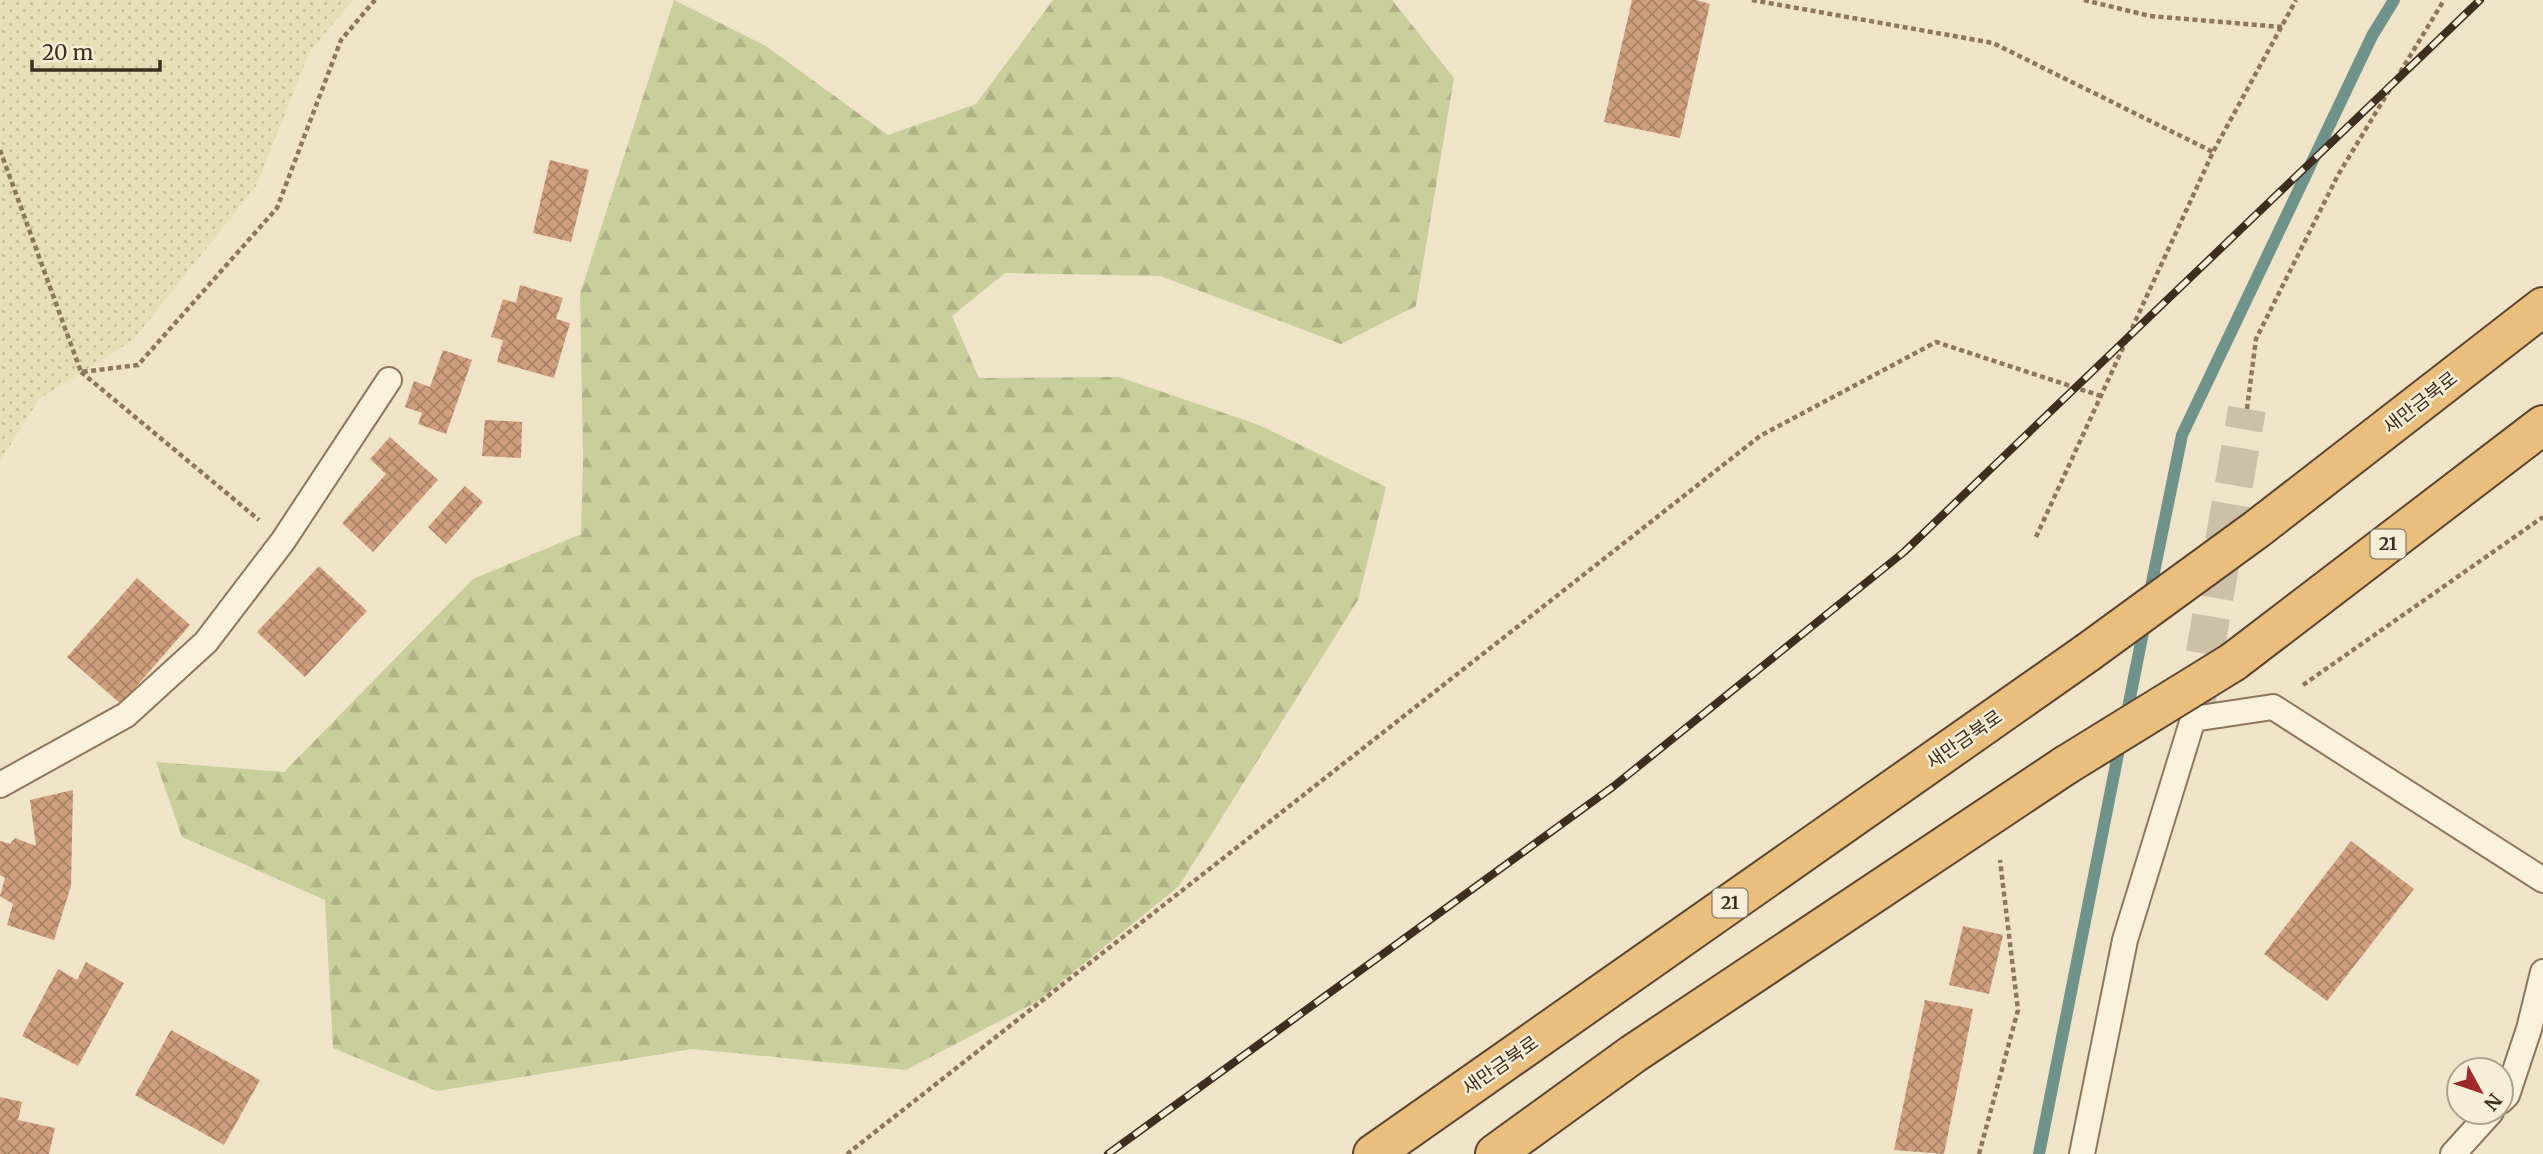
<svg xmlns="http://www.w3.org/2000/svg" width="2543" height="1154" font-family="Merriweather,'Noto Sans KR',serif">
<defs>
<pattern id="farmland-dots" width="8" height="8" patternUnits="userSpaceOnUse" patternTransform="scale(1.75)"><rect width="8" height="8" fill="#e6deb5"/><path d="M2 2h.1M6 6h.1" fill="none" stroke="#c6bf9b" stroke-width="1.8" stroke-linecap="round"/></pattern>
<pattern id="forest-firs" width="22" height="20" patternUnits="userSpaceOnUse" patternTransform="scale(1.75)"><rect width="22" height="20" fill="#c9cf9b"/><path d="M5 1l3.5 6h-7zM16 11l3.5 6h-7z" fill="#aeb285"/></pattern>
<pattern id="building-cross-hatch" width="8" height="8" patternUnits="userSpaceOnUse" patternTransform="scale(1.75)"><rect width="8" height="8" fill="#cf9f7d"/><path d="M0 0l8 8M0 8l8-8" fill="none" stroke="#a98266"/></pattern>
</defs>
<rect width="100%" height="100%" fill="#f0e4c8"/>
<path fill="url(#farmland-dots)" d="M0,0H353L310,51L256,186L133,340L39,399L0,461Z"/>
<path fill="url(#forest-firs)" d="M674,0L766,46L888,135L976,104L1053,0H1392L1454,78L1416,306L1341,344L1160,276L1005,273L952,316L979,378L1119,377L1259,425L1386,487L1358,600L1179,886L1038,1001L906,1070L692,1049L437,1091L333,1048L325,900L182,837L156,762L284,772L473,579L581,534L583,460L580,294Z"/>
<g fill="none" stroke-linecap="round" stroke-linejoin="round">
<g stroke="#6f938a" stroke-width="12">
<path d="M2149,597L2182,435L2372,36L2394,0"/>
<path d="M2126,718L2145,622"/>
<path d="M2039,1154L2121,739"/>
</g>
</g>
<g fill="url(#building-cross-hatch)">
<path d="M1632,0H1696L1710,4L1680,138L1604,122Z"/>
<path d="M550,160L589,170L571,242L533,233Z"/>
<path d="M520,285L563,298L556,319L570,323L554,378L497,362L503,340L491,337L503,299L516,303Z"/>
<path d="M443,350L472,360L446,434L418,424L422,413L405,407L414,381L430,387Z"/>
<path d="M485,420L522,422L521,458L482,456Z"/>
<path d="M390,437L438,480L373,552L342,523L386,474L370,459Z"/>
<path d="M465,486L483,502L446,544L428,527Z"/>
<path d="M319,566L367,611L305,677L257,632Z"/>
<path d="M137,578L190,625L121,704L67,657Z"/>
<path d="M73,790L71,886L54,940L7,925L13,904L0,896L5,878L0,875V841L10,844L15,838L36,846L30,800Z"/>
<path d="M2351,841L2414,889L2327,1001L2264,954Z"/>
<path d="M1963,926L2003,935L1989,994L1949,985Z"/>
<path d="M86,962L124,983L78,1066L22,1036L58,969L77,980Z"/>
<path d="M1925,1000L1973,1009L1944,1154L1894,1150Z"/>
<path d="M171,1030L260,1080L224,1145L135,1095Z"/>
<path d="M0,1097L22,1102L18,1120L55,1128L49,1154H0Z"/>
</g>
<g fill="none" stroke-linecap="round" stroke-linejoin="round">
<path stroke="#ccc0a6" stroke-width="38" stroke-dasharray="38 19" stroke-linecap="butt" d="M2195,710L2247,409"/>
<defs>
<g id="service">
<path d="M0,785L126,715L206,642L283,541L389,380"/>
<path d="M2501,1101L2507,1095L2529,1029L2543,972"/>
<path d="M2082,1154L2125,940L2193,719L2273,707L2543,880"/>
<path d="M2453,1154L2491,1112"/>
</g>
<g id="trunk">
<path d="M2257,529L2543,307"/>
<path d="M2233,662L2543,425"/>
<path d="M1373,1154L2087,653"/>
<path d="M1495,1154L1633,1054L2066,765"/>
</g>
</defs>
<use href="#service" stroke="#8d765c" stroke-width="28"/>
<use href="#trunk" stroke="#5b4430" stroke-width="42"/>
<g stroke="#8d765c" stroke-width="4.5" stroke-dasharray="5 3.5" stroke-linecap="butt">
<path d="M1752,0L1993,43L2213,152"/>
<path d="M2084,0L2150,16L2282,27"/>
<path d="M0,150L81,372L138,365L277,208L341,40L375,0"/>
<path d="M81,372L259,520"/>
<path d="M2247,409L2256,339L2338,175L2444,0"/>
<path d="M2036,537L2213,152L2296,0"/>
<path d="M2303,685L2543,517"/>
<path d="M847,1154L1760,436L1936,342L2101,396"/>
<path d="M1979,1154L2018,1010L2000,860"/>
</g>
<use href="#service" stroke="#faf1dc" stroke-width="24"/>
<use href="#trunk" stroke="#eabe7c" stroke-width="38"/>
<defs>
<path id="rail" d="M1108,1154L1614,786L1904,552L2480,0"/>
</defs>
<use href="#rail" stroke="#3d2e20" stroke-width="8"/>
<use href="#rail" stroke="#f7eed8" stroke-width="5" stroke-dasharray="16" stroke-linecap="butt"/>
<defs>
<g id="trunk-bridge">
<path d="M2087,653L2257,529"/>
<path d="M2066,765L2233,662"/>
</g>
</defs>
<use href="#trunk-bridge" stroke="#5b4430" stroke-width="42" stroke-linecap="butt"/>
<use href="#trunk-bridge" stroke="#eabe7c" stroke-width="38"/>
</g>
<g text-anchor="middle" stroke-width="5" stroke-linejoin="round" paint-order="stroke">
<g fill="#f7eed8" stroke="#756857" stroke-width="2">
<rect x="2370.5" y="529.5" width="35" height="29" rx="5"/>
<rect x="1712.5" y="888.5" width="35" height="29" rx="5"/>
</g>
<g font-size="18" font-weight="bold" fill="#3d2e20">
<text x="2388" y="550">21</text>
<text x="1730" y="909">21</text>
</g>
<g font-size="19" fill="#3d2e20" stroke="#f7eed8">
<text transform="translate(2420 402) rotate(-38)" y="7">새만금북로</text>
<text transform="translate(1964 739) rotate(-35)" y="7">새만금북로</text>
<text transform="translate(1500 1065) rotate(-35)" y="7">새만금북로</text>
</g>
</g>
<g transform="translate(2480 1091) rotate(130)"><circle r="33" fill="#f7eed8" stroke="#ada18e" stroke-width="2"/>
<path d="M0-5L12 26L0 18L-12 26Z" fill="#9e2a2b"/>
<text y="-10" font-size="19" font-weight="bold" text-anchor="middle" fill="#3d2e20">N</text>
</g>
<path d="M32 60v10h128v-10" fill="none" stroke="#3d2e20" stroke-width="3.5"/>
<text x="42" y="60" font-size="21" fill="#3d2e20" stroke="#f7eed8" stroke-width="5" paint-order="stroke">20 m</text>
</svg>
